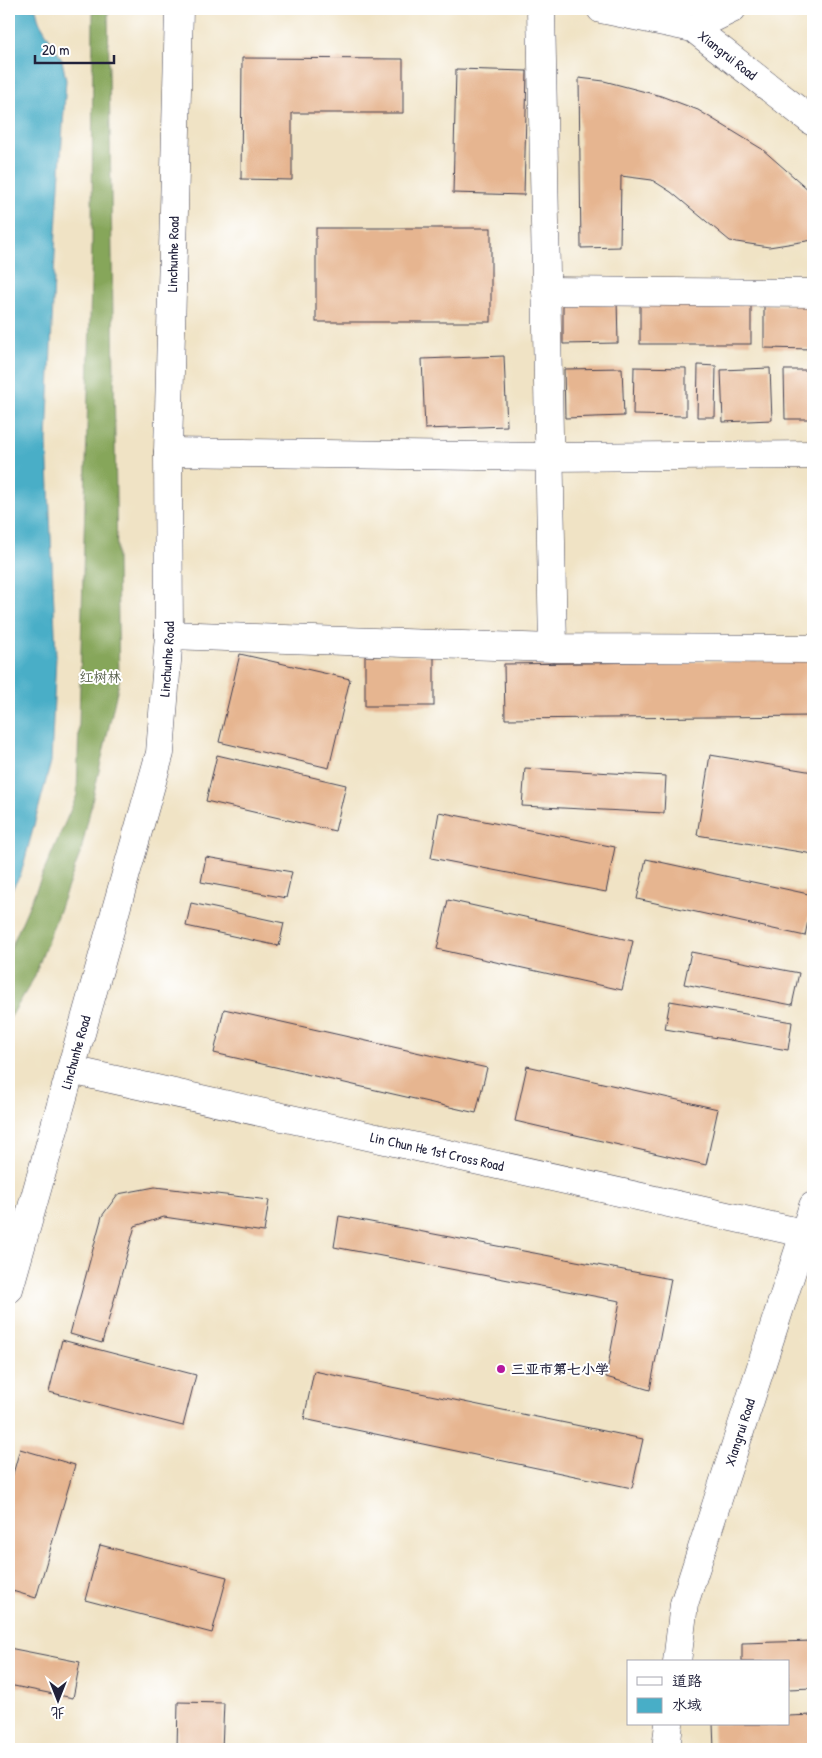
<svg xmlns="http://www.w3.org/2000/svg" width="822" height="1758" font-family="'Patrick Hand','LXGW WenKai TC',sans-serif">
<rect width="100%" height="100%" fill="#fff"/>
<filter id="ink" filterUnits="userSpaceOnUse"><feTurbulence type="fractalNoise" baseFrequency=".02" numOctaves="2"/><feDisplacementMap in="SourceGraphic" scale="10" xChannelSelector="R" yChannelSelector="G"/><feConvolveMatrix kernelMatrix="1 2 1 2 8 2 1 2 1" color-interpolation-filters="sRGB"/></filter>
<filter id="wash" filterUnits="userSpaceOnUse"><feTurbulence type="fractalNoise" baseFrequency=".0096" numOctaves="4" result="noise"/><feDisplacementMap in="SourceGraphic" scale="20" xChannelSelector="R" yChannelSelector="G"/><feGaussianBlur stdDeviation="1.12" result="paint"/><feColorMatrix in="noise" values="0 0 0 0 0 0 0 0 0 0 0 0 0 0 0 0 0 1.4 0 .05"/><feComposite in="paint" operator="in"/></filter>
<g filter="url(#wash)">
<rect width="100%" height="100%" fill="#f0e3c5"/>
<path fill="#86a65a" stroke="#54644a" d="M93,9H108L119,682L81,851L34,978L9,1020V952L77,795L92,245Z"/>
<path fill="#48aec7" stroke="#356881" d="M9,9H36L39,21L62,60L66,80L56,231L47,441L56,656L51,762L21,874L9,894Z"/>
<g id="blocks">
<g fill="#e6b590">
<path d="M242,58L403,59V113H292V180L241,179Z"/>
<path d="M456,69L527,71L524,195L453,193Z"/>
<path d="M579,78L604,81L661,96L698,110L762,149L810,191L813,199V240L769,247L730,241L671,192L652,180L621,176L620,247L581,248Z"/>
<rect x="316" y="228" width="175" height="94"/>
<path d="M563,300H617L618,343L563,344Z"/>
<rect x="640" y="303" width="111" height="41"/>
<path d="M764,305H813V349L764,348Z"/>
<path d="M504,356L507,426L425,429L422,359Z"/>
<path d="M698,365L716,366L715,417H697Z"/>
<path d="M634,367L686,368V416L633,415Z"/>
<path d="M622,368L624,416L565,418L564,369Z"/>
<path d="M770,368L772,420L723,422L721,370Z"/>
<path d="M784,370H813V419H785Z"/>
<path d="M240,654L350,679L329,768L219,742Z"/>
<rect x="365" y="656" width="69" height="50"/>
<path d="M813,660V716L505,719L504,664Z"/>
<path d="M217,755L346,785L335,831L206,801Z"/>
<path d="M710,755L813,772V854L697,835Z"/>
<path d="M525,768L666,776L664,813L522,806Z"/>
<path d="M439,812L615,847L606,892L431,858Z"/>
<path d="M206,857L292,872L286,898L201,882Z"/>
<path d="M646,859L813,895L805,936L637,899Z"/>
<path d="M448,900L633,941L622,990L437,949Z"/>
<path d="M191,903L284,923L279,946L186,926Z"/>
<path d="M691,952L799,973L792,1005L684,984Z"/>
<path d="M670,1001L792,1022L788,1050L665,1029Z"/>
<path d="M224,1009L487,1068L476,1113L214,1053Z"/>
<path d="M527,1066L718,1109L706,1165L515,1121Z"/>
<path d="M155,1187L269,1200L264,1232L164,1217L135,1226L102,1343L70,1334L102,1216L118,1194Z"/>
<path d="M339,1216L671,1279L650,1390L606,1377L620,1301L334,1247Z"/>
<path d="M62,1340L196,1375L183,1426L49,1392Z"/>
<path d="M314,1371L643,1439L632,1488L304,1419Z"/>
<path d="M20,1449L75,1465L36,1598L9,1590V1488Z"/>
<path d="M100,1545L227,1577L212,1633L85,1600Z"/>
<path d="M813,1641V1688L788,1689V1662H742V1643Z"/>
<path d="M9,1648L80,1662L73,1698L9,1685Z"/>
<path d="M178,1702L224,1703L222,1749H177Z"/>
<path d="M813,1715V1749H714L713,1724H788V1716Z"/>
</g>
</g>
</g>
<g filter="url(#ink)">
<use href="#blocks" fill-opacity="0" stroke="#413f50" stroke-width="1"/>
<g fill="none" stroke-linecap="round" stroke-linejoin="round">
<defs>
<g id="minor">
<path d="M541,9L553,648"/>
<path d="M693,28L732,9"/>
<path d="M546,291L813,293"/>
<path d="M168,452L549,457L813,455"/>
<path d="M169,635L553,648L813,649"/>
<path id="s1" d="M71,1070L803,1233"/>
</g>
<g id="tertiary">
<path id="s2" d="M601,9L693,28L813,122"/>
<path id="s3" d="M9,1289L160,753L169,635L168,452L179,9"/>
<path id="s4" d="M677,1662L684,1604L813,1206"/>
<path d="M666,1749L669,1724"/>
</g>
</defs>
<use href="#minor" stroke="#413f50" stroke-width="29"/>
<use href="#tertiary" stroke="#413f50" stroke-width="29"/>
<use href="#minor" stroke="#fff" stroke-width="28"/>
<use href="#tertiary" stroke="#fff" stroke-width="28"/>
</g>
</g>
<circle fill="#b5179e" stroke="#fff" stroke-width="2" cx="501" cy="1369" r="5"/>
<g text-anchor="middle" stroke-width="4" stroke-linejoin="round" paint-order="stroke">
<g font-size="14" fill="#22223b" stroke="#fff">
<text dy="5" stroke="none"><textPath href="#s2" startOffset="138">Xiangrui Road</textPath></text>
<text dy="5" stroke="none"><textPath href="#s3" startOffset="1056">Linchunhe Road</textPath></text>
<text dy="5" stroke="none"><textPath href="#s3" startOffset="651">Linchunhe Road</textPath></text>
<text dy="5" stroke="none"><textPath href="#s3" startOffset="246">Linchunhe Road</textPath></text>
<text dy="5" stroke="none"><textPath href="#s1" startOffset="375">Lin Chun He 1st Cross Road</textPath></text>
<text dy="5" stroke="none"><textPath href="#s4" startOffset="239">Xiangrui Road</textPath></text>
</g>
<g font-size="14" fill="#58614c" stroke="#fff">
<text x="100" y="682">红树林</text>
</g>
<g font-size="14" font-weight="bold" fill="#22223b" stroke="#fff" text-anchor="start">
<text x="511" y="1374">三亚市第七小学</text>
</g>
</g>
<rect width="822" height="1758" fill="none" stroke="#fff" stroke-width="30"/>
<rect x="627" y="1660" width="162" height="65" fill="#ffffff" stroke="#a7a7b1"/>
<rect x="637" y="1677" width="25" height="8" fill="#ffffff" stroke="#a7a7b1"/>
<text x="672" y="1686" font-size="15" fill="#22223b">道路</text>
<rect x="637" y="1698" width="25" height="15" fill="#48aec7" stroke="#a7a7b1"/>
<text x="672" y="1710" font-size="15" fill="#22223b">水域</text>
<g transform="translate(58 1700) rotate(180)" stroke="#ffffff" stroke-width="4" paint-order="stroke">
<path d="M0-4L9 19L0 12L-9 19Z" fill="#22223b"/>
<text y="-8" font-size="14" font-weight="bold" text-anchor="middle" fill="#22223b">北</text>
</g>
<path d="M35 55v8h79v-8" fill="none" stroke="#22223b" stroke-width="2.5"/>
<text x="42" y="55" font-size="15" fill="#22223b" stroke="#ffffff" stroke-width="4" paint-order="stroke">20 m</text>
</svg>
